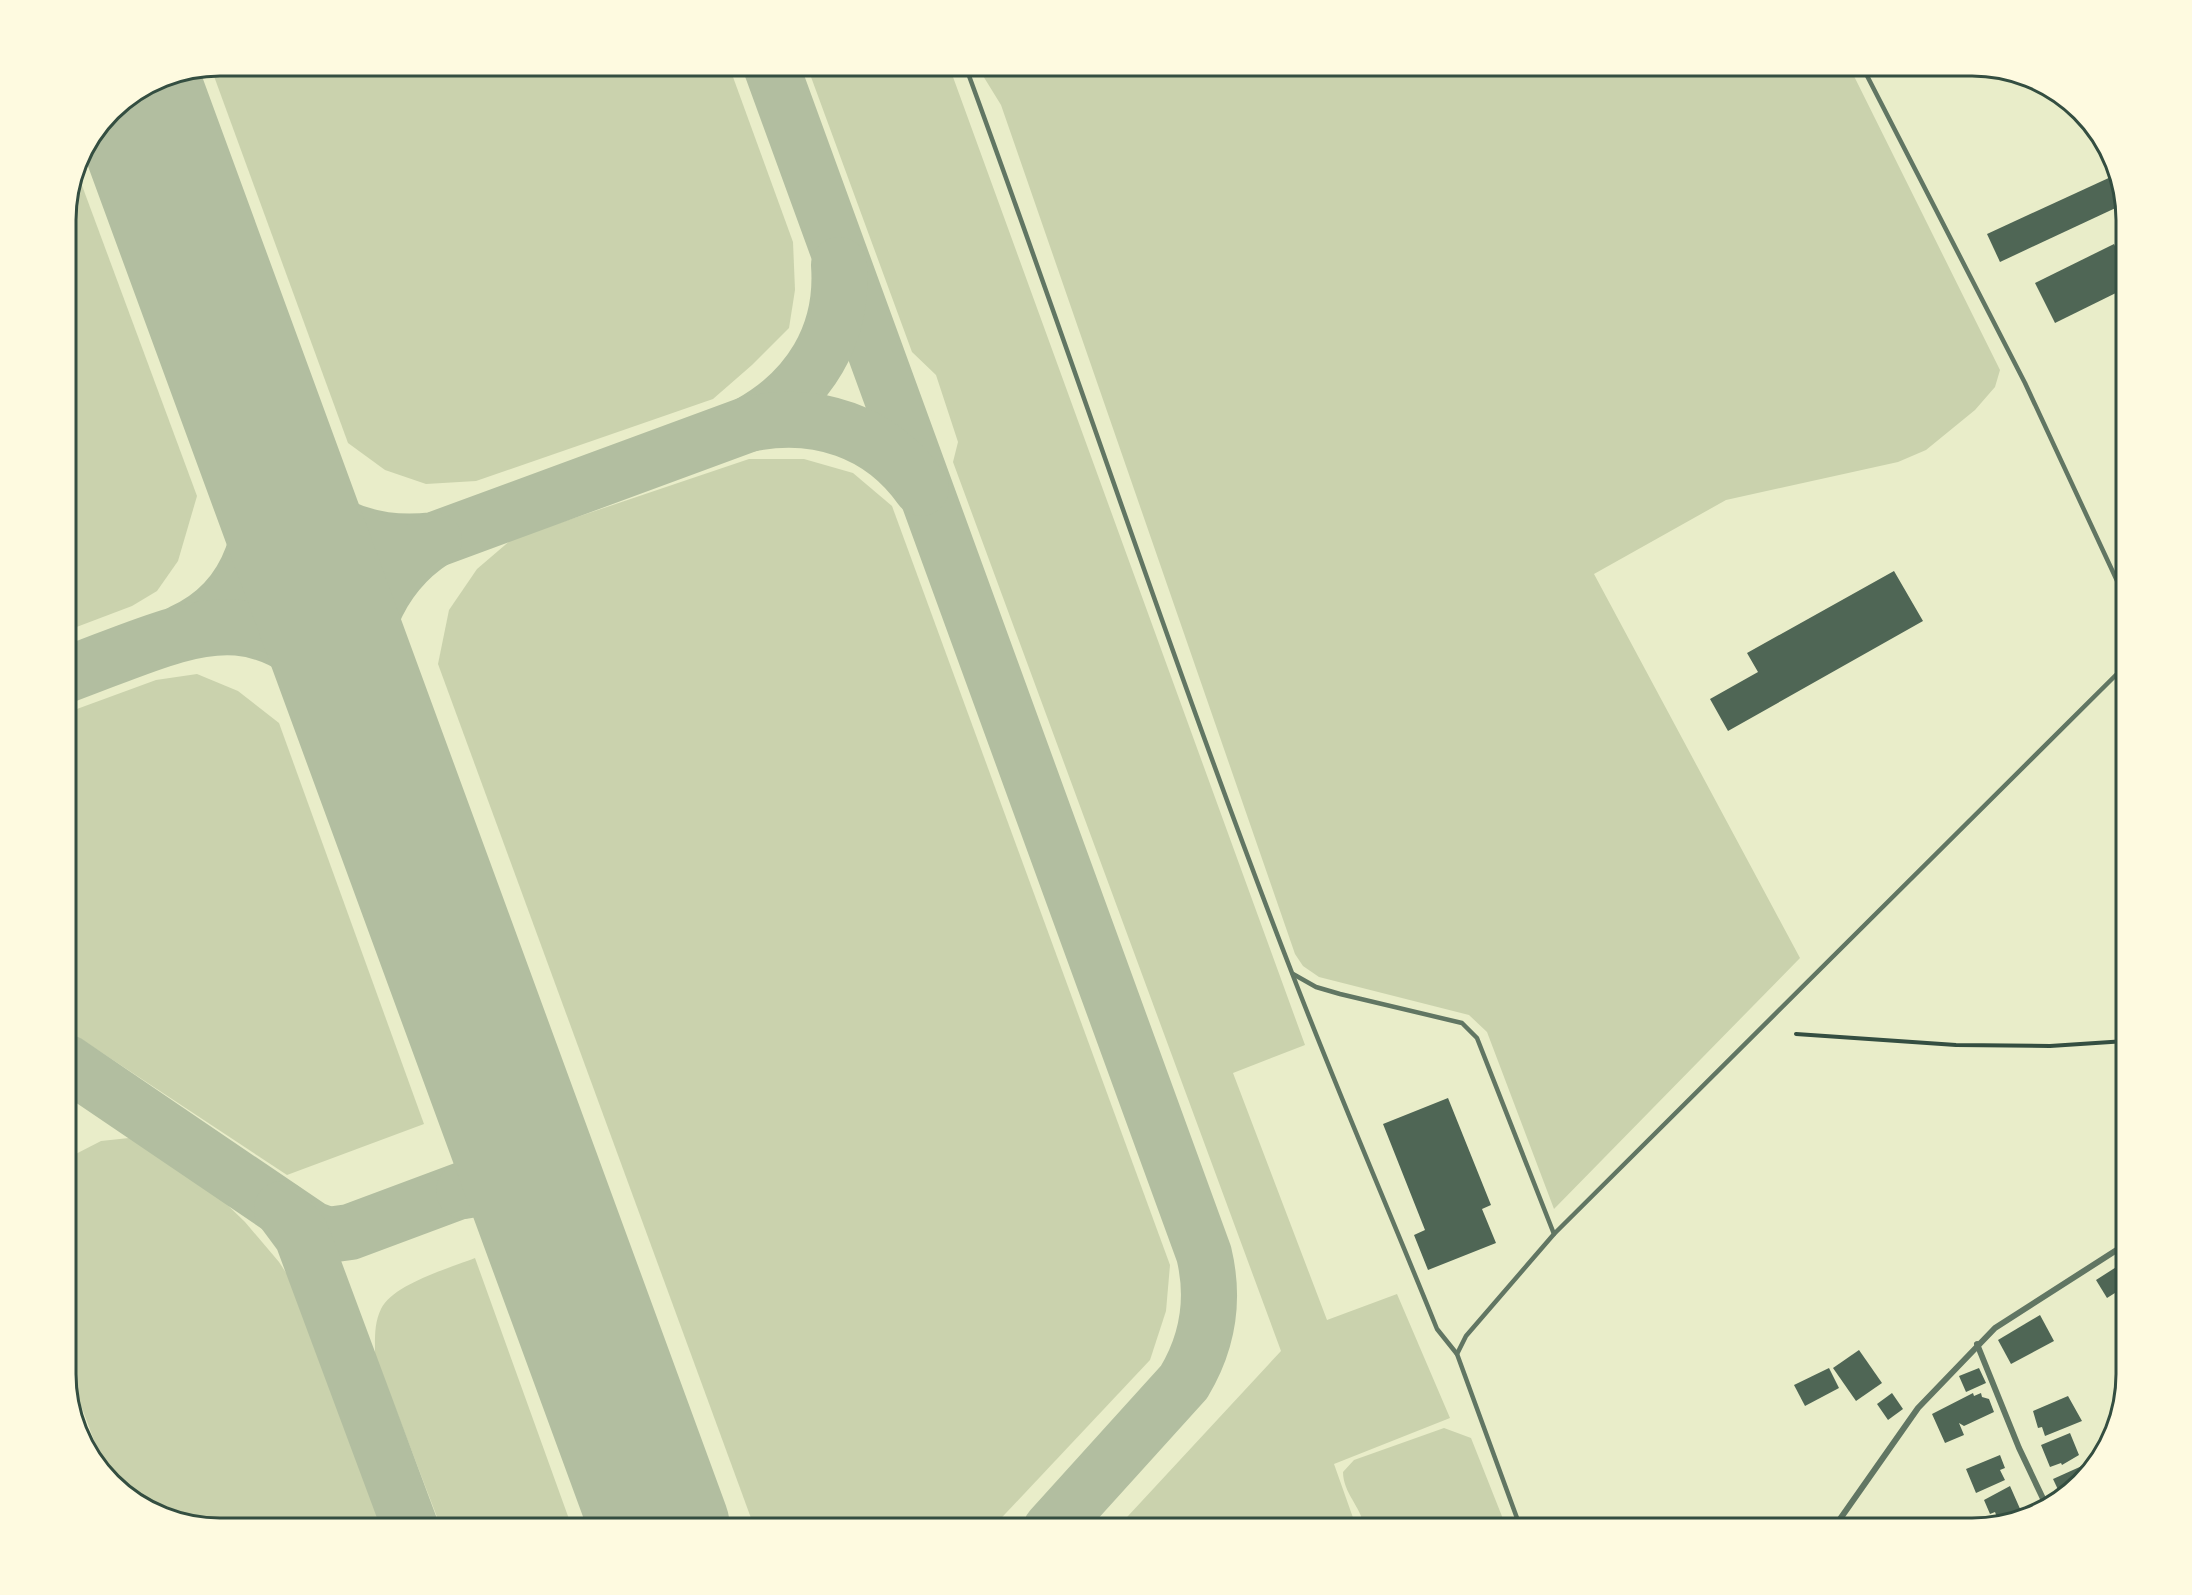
<svg xmlns="http://www.w3.org/2000/svg" width="2192" height="1595" font-family="'Exo 2',sans-serif">
<rect width="100%" height="100%" fill="#e9edc9"/>
<g fill="#cad2ad">
<path d="M221,66H729L793,242L795,290L789,328L752,365L713,399L476,481L426,484L385,470L348,443L211,68Z"/>
<path d="M807,66H949L1305,1045L1233,1073L1327,1320L1397,1294L1450,1418L1334,1464L1357,1529H1116L1281,1351L953,462L958,442L936,375L912,352Z"/>
<path d="M977,66H1849L2000,370L1995,387L1975,410L1926,450L1898,462L1726,500L1594,574L1800,958L1554,1209L1487,1032L1469,1015L1319,977L1303,966L1295,954L1001,105Z"/>
<path d="M77,172L197,496L178,561L157,591L132,606L66,631V210Z"/>
<path d="M749,459H804L853,473L892,506L1170,1265L1166,1311L1150,1360L991,1529H755L438,664L449,610L477,569L512,539Z"/>
<path d="M197,674L238,691L279,723L424,1124L287,1175L66,1029V713L156,680Z"/>
<path d="M129,1138L169,1152L209,1187L245,1222L279,1262L298,1291L386,1529H220L171,1521L127,1497L105,1470L66,1365V1159L101,1141Z"/>
<path d="M475,1258L569,1519L544,1529H447L437,1517L375,1355C375,1339 374,1323 381,1309C393,1284 450,1268 475,1258Z"/>
<path d="M1444,1428L1471,1438L1507,1529H1364C1363,1508 1343,1494 1343,1472L1354,1460Z"/>
</g>
<g fill="none" stroke-linecap="round" stroke-linejoin="round">
<g stroke="#b2bea0" stroke-width="56">
<path d="M771,66L1204,1254C1215,1300 1208,1342 1184,1382L1051,1529"/>
<path d="M749,424C809,391 844,335 839,265"/>
<path d="M266,451C301,518 358,549 434,540L749,424C816,410 881,431 921,488"/>
<path d="M182,632C257,598 266,526 266,451"/>
<path d="M66,675C196,627 258,584 361,710"/>
<path d="M361,710C350,646 378,576 434,540"/>
<path d="M66,1062L312,1229L328,1235L350,1232L476,1185C499,1169 510,1149 511,1121"/>
<path d="M464,1191C499,1183 527,1192 548,1221"/>
<path d="M282,1209L302,1236L411,1529"/>
</g>
<path stroke="#b2bea0" stroke-width="138" d="M135,94L661,1529"/>
</g>
<g fill="#4f6655">
<path d="M2113,176L2122,205L2000,262L1987,234Z"/>
<path d="M2114,244L2126,267V288L2055,323L2035,283Z"/>
<path d="M1894,571L1923,621L1728,731L1710,699L1758,672L1747,653Z"/>
<path d="M1448,1098L1491,1205L1482,1209L1496,1243L1428,1270L1414,1235L1425,1230L1383,1124Z"/>
<path d="M2121,1264L2126,1272V1286L2107,1298L2096,1280Z"/>
<path d="M2040,1315L2054,1341L2011,1364L1998,1340Z"/>
<path d="M2126,1326V1356L2116,1330Z"/>
<path d="M1859,1350L1882,1383L1856,1401L1833,1368Z"/>
<path d="M1829,1368L1839,1388L1805,1406L1794,1385Z"/>
<path d="M1979,1368L1986,1383L1966,1392L1959,1376Z"/>
<path d="M1892,1393L1903,1409L1888,1420L1877,1404Z"/>
<path d="M1973,1393L1974,1396L1981,1393L1982,1397L1989,1399L1994,1412L1964,1426L1959,1423L1964,1435L1945,1443L1932,1414Z"/>
<path d="M2068,1396L2082,1421L2045,1436L2042,1427L2038,1428L2033,1411Z"/>
<path d="M2070,1433L2079,1455L2062,1465L2061,1463L2050,1467L2041,1445Z"/>
<path d="M2000,1455L2005,1468L2000,1470L2005,1480L1976,1493L1966,1469Z"/>
<path d="M2093,1461L2094,1468L2061,1496L2053,1479Z"/>
<path d="M2010,1486L2021,1511L1998,1520L1995,1512L1990,1514L1984,1500Z"/>
</g>
<g fill="none" stroke-linecap="round" stroke-linejoin="round">
<path stroke="#344e41" stroke-width="4" d="M1796,1034L1956,1045L2050,1046L2126,1041"/>
<g stroke="#617663" stroke-width="4.5">
<path d="M962,66L968,73C1078,373 1177,676 1292,973C1338,1093 1389,1210 1437,1329L1457,1354L1521,1529"/>
<path d="M1862,66L2025,383L2126,600"/>
<path d="M1293,974L1316,987L1340,994L1462,1023L1477,1038L1554,1234"/>
<path d="M1457,1354L1466,1336L1554,1234L2126,665"/>
</g>
<g stroke="#617663" stroke-width="6">
<path d="M1977,1344L2019,1448L2047,1507"/>
<path d="M1833,1529L1918,1408L1995,1328L2126,1244"/>
</g>
</g>
<path d="M0 0H2192V1595H0ZM220 76H1972A144 144 0 0 1 2116 220V1374A144 144 0 0 1 1972 1518H220A144 144 0 0 1 76 1374V220A144 144 0 0 1 220 76Z" fill="#fefae0" fill-rule="evenodd"/>
<path fill="none" stroke="#344e41" stroke-width="3" d="M220 76H1972A144 144 0 0 1 2116 220V1374A144 144 0 0 1 1972 1518H220A144 144 0 0 1 76 1374V220A144 144 0 0 1 220 76Z"/>
</svg>
